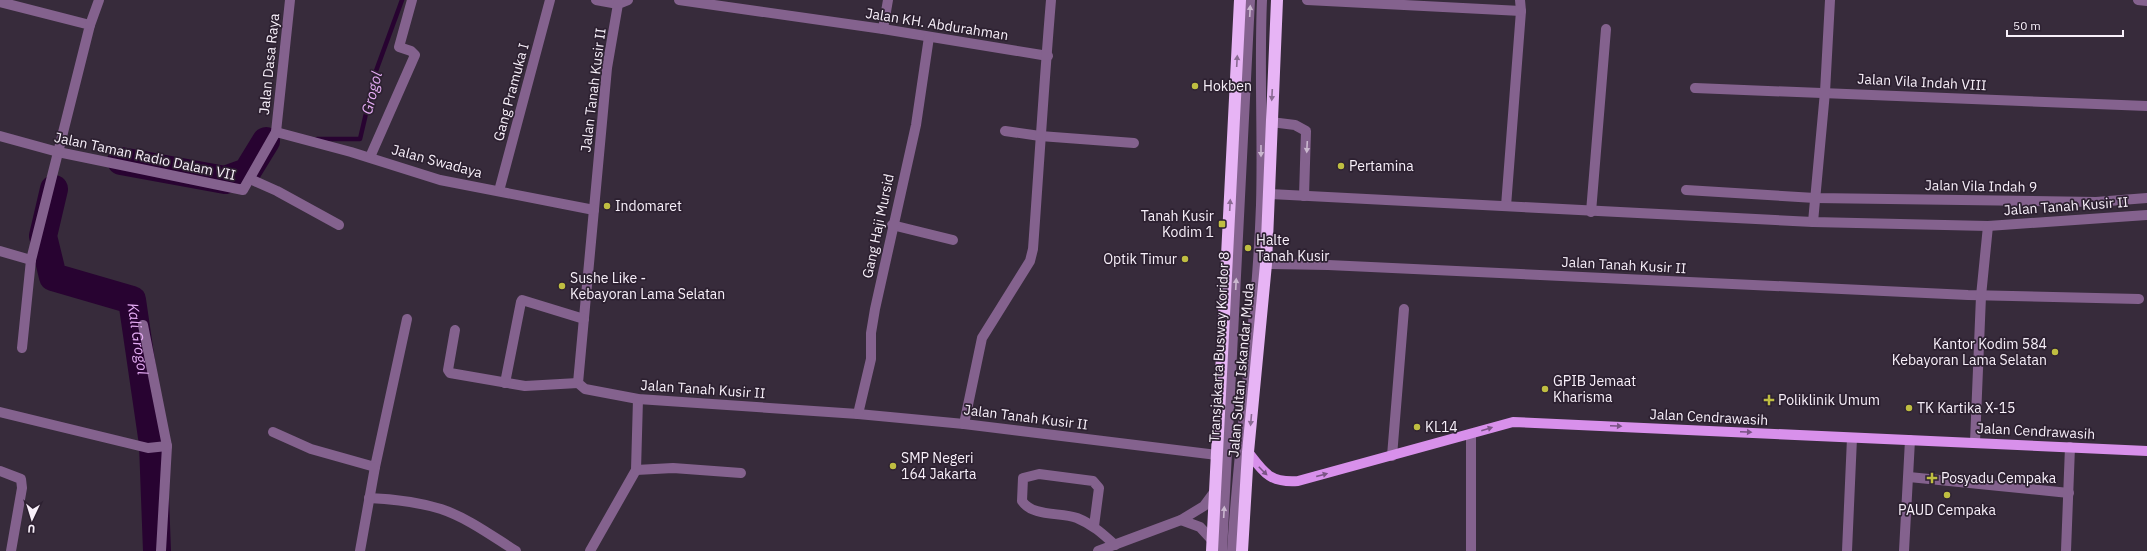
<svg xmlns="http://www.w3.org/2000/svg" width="2147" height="551" font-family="'IBM Plex Sans',sans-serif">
<rect width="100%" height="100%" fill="#372b3b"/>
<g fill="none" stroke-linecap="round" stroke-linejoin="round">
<path stroke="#280331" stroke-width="4.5" d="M317,139H360L376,71L402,0"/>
<g stroke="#280331" stroke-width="28">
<path d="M121,161L225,180L247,172L266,141"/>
<path id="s1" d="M54,189L43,236L53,277L132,300L153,444L157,551"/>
</g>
<g stroke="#84628e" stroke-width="10">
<path d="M596,0L618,4"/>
<path d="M628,0L618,4L607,68L578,383L585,389L638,399L858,414L964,424L1217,455"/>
<path d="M679,0L883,29L1048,56"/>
<path d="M1307,0L1521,11L1506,206"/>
<path d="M1520,0L1521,11"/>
<path d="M2138,0L2147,1"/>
<path d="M0,2L90,25L31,260L22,348"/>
<path d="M90,25L99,0"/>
<path d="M883,29L888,0"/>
<path d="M1695,88L2147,106"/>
<path d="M1271,122L1295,125L1306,131L1304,196"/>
<path d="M1005,131L1040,136L1134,143"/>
<path d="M276,132L351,152L440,180L594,210"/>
<path d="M0,136L58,152L243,190L276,132L290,0"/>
<path d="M370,157L415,55L411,51L399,47L412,0"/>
<path d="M250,179L277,191L339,225"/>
<path d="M1686,190L1815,198L2096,202L2147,198"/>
<path d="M499,191L550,0"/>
<path d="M1269,194L1813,222L1988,226L2147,215"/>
<path d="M1591,212L1606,29"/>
<path d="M1813,222L1825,92L1830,0"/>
<path d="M892,225L953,240"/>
<path d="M0,251L31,260"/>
<path d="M1266,264L1328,265L1968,295L2139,299"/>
<path d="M143,325L167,446L161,551"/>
<path d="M455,330L448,370L450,373L525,386L578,383"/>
<path d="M505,383L521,302L522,300L584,319"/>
<path d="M0,412L148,448L167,446"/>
<path d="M858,414L871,359V333L875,309L916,125L929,37"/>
<path d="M964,424L982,338L1030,261L1033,249C1039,166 1044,83 1051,0"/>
<path d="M273,432L311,449L375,467L407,319"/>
<path d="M1975,442L1981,296L1988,226"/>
<path d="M1392,456L1404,309"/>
<path d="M636,470L673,468L741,473"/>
<path d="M0,471L21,479L22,488L11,551"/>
<path d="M1909,477L2069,493"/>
<path d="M369,498C393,499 418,502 441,509C468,518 492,536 516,551"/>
<path d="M1181,520L1200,527L1212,540"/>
<path d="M1094,526L1099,488L1093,481L1039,474L1023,478L1022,501C1033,517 1060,512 1077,518C1092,524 1103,534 1115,545"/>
<path d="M360,551L375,467"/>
<path d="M590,551L636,470L638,399"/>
<path d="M1098,551L1181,520L1204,506L1215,491"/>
<path d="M1222,551L1250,0"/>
<path d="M1232,551C1239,436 1257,321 1261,205C1263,137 1259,68 1262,0"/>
<path d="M1471,551V434"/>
<path d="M1847,551L1852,438"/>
<path d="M1904,551L1910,440"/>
<path d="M2066,551L2070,447"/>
</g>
<path stroke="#d890eb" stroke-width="10" d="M1248,452C1264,473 1270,483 1298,481L1513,422L2147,451"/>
<g stroke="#e7b4f5" stroke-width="12">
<path d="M1212,551L1240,0"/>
<path d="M1242,551L1248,452L1266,264L1277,0"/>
</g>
</g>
<defs><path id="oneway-solid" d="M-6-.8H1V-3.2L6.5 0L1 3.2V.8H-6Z"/></defs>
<g fill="#cab7cf">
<use href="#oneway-solid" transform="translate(1250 11) rotate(-87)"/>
<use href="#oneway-solid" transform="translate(1307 147) rotate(93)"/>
<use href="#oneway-solid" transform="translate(1261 151) rotate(90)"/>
<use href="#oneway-solid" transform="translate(1236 284) rotate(-87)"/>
<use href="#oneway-solid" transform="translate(1224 512) rotate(-87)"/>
</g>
<g fill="#8a6a93">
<use href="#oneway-solid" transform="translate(1237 61) rotate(-87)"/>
<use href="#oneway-solid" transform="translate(1272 95) rotate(93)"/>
<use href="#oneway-solid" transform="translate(1230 205) rotate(-87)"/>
<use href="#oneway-solid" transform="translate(1251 420) rotate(95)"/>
</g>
<g fill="#7a5385">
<use href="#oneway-solid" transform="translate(1616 426) rotate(3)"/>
<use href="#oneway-solid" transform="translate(1487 429) rotate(-17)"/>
<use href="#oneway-solid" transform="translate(1746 432) rotate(3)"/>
<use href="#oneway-solid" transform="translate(1263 471) rotate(45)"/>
<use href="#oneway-solid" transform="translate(1322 475) rotate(-15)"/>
</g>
<g fill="#bfbe41" stroke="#2d2131" stroke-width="1.5">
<circle cx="1195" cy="86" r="4"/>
<circle cx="1341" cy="166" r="4"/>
<circle cx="607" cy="206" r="4"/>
<rect x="1218" y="220" width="8" height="8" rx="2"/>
<circle cx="1248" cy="248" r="4"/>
<circle cx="1185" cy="259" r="4"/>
<circle cx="562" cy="286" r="4"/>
<circle cx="2055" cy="352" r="4"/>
<circle cx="1545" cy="389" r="4"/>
<path d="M1767 394h4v4h4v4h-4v4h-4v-4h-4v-4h4z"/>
<circle cx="1909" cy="408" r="4"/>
<circle cx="1417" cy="427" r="4"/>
<circle cx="893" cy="466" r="4"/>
<path d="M1930 472h4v4h4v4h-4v4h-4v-4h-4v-4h4z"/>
<circle cx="1947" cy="495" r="4"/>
</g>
<g text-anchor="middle" stroke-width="3.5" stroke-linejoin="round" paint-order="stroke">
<g font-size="14" fill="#f8f0fa" stroke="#2d2131">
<text transform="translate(937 24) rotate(9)" y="5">Jalan KH. Abdurahman</text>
<text transform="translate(269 64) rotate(-84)" y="5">Jalan Dasa Raya</text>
<text transform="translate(1922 82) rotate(3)" y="5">Jalan Vila Indah VIII</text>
<text transform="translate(593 90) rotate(-83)" y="5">Jalan Tanah Kusir II</text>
<text transform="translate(511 92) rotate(-75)" y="5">Gang Pramuka I</text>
<text transform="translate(145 156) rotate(12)" y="5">Jalan Taman Radio Dalam VII</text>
<text transform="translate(437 161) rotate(15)" y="5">Jalan Swadaya</text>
<text transform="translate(1981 186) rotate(1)" y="5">Jalan Vila Indah 9</text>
<text transform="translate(2066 206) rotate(-4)" y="5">Jalan Tanah Kusir II</text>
<text transform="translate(878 226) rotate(-78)" y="5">Gang Haji Mursid</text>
<text transform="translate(1624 265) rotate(3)" y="5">Jalan Tanah Kusir II</text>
<text transform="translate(1219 347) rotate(-87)" y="5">Transjakarta Busway Koridor 8</text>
<text transform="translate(1241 370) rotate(-85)" y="5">Jalan Sultan Iskandar Muda</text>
<text transform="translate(703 389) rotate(4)" y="5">Jalan Tanah Kusir II</text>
<text transform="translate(1026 417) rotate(7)" y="5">Jalan Tanah Kusir II</text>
<text transform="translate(1709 417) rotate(3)" y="5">Jalan Cendrawasih</text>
<text transform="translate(2036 431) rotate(3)" y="5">Jalan Cendrawasih</text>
</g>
<g font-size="14" fill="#f8f0fa" stroke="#2d2131" text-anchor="start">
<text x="1203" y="91">Hokben</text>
<text x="1349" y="171">Pertamina</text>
<text x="615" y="211">Indomaret</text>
<text x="1214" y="221" text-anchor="end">Tanah Kusir<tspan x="1214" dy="16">Kodim 1</tspan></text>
<text x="1256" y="245">Halte<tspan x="1256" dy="16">Tanah Kusir</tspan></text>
<text x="1177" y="264" text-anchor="end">Optik Timur</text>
<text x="570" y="283">Sushe Like -<tspan x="570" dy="16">Kebayoran Lama Selatan</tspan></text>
<text x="2047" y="349" text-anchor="end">Kantor Kodim 584<tspan x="2047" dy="16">Kebayoran Lama Selatan</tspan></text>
<text x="1553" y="386">GPIB Jemaat<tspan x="1553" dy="16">Kharisma</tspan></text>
<text x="1778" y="405">Poliklinik Umum</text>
<text x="1917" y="413">TK Kartika X-15</text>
<text x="1425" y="432">KL14</text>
<text x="901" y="463">SMP Negeri<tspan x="901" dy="16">164 Jakarta</tspan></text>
<text x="1941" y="483">Posyadu Cempaka</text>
<text x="1947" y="515" text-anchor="middle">PAUD Cempaka</text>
</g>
<g font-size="15" font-style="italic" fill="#e5acf4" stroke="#2d2131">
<text transform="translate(372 93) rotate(-76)" y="5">Grogol</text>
<text dy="5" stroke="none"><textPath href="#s1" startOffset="212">Kali Grogol</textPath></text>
</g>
</g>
<g transform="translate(32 519) rotate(184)" stroke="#2d2131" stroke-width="3" paint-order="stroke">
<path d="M0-3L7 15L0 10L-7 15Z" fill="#f8f0fa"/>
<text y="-6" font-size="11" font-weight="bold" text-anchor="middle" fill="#f8f0fa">U</text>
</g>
<path d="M2007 30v6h116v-6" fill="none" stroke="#f8f0fa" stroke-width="2"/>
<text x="2013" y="30" font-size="12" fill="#f8f0fa" stroke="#2d2131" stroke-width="3" paint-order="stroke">50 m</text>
</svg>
